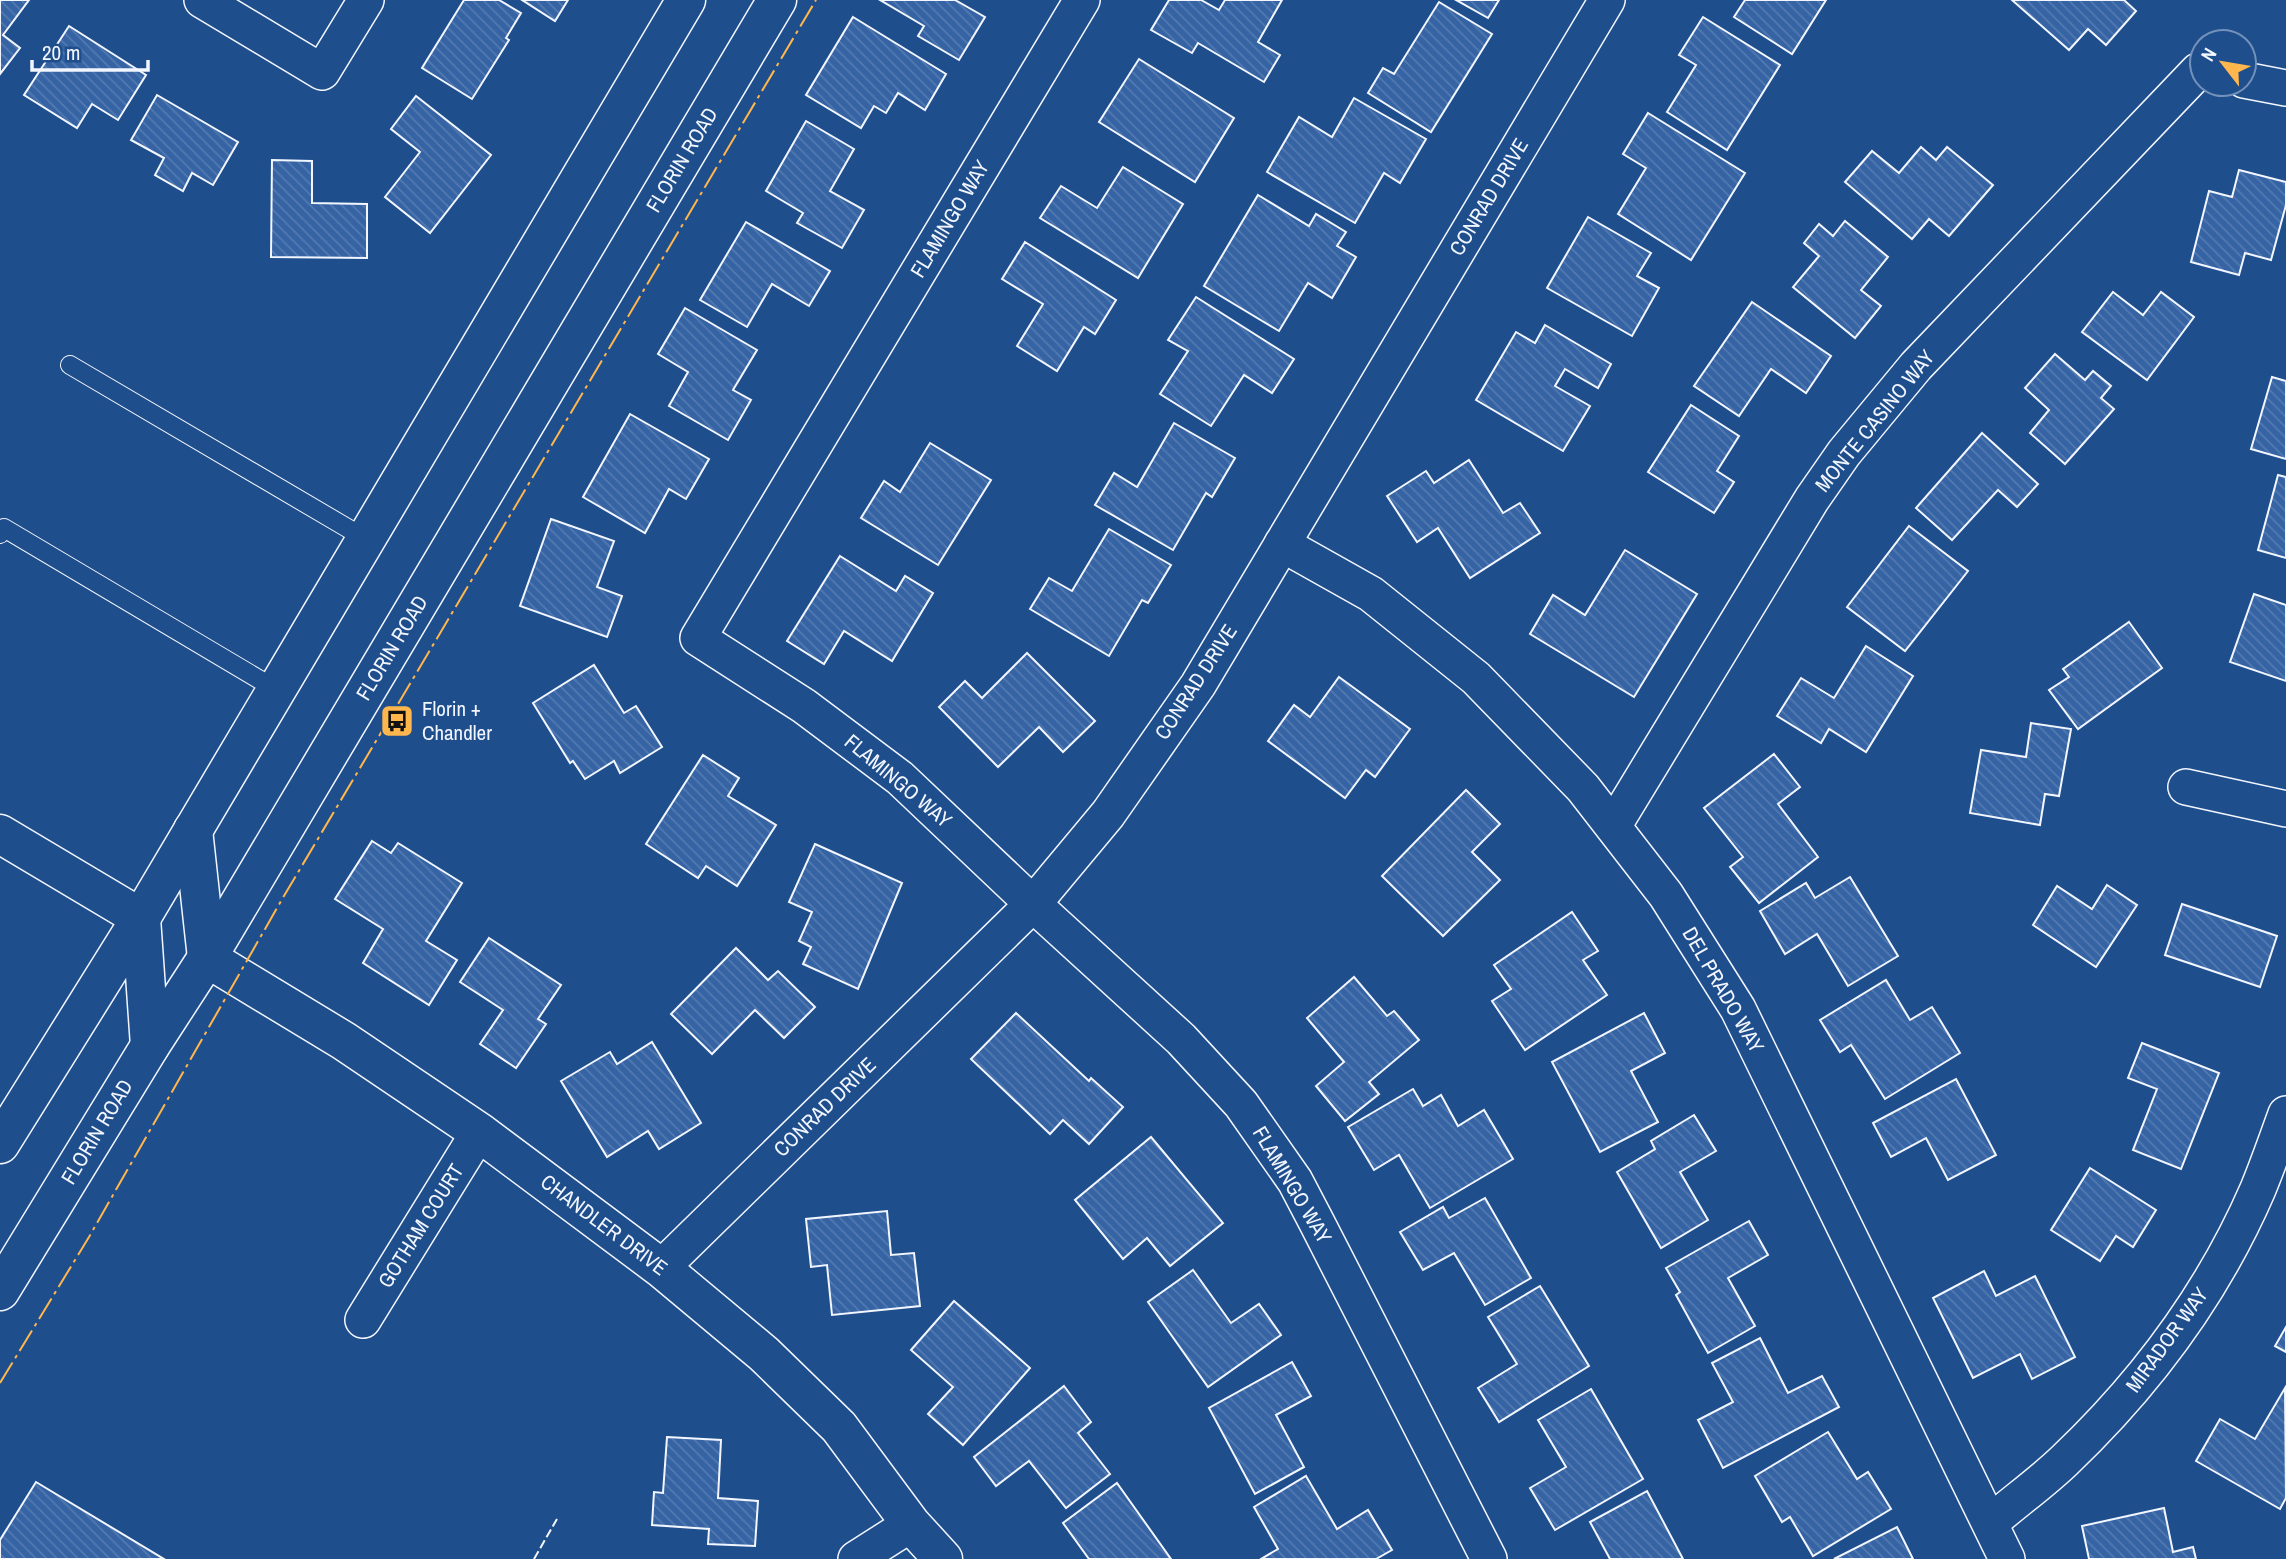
<svg xmlns="http://www.w3.org/2000/svg" width="2286" height="1559" font-family="'Archivo Narrow',sans-serif">
<defs>
<pattern id="building-back-hatch" width="6" height="6" patternUnits="userSpaceOnUse" patternTransform="scale(1.75)"><rect width="6" height="6" fill="#3563a3"/><path d="M-1 5l2 2M0 0l6 6M5-1l2 2" fill="none" stroke="#537ab1"/></pattern>
</defs>
<rect width="100%" height="100%" fill="#1f4e8c"/>
<g fill="url(#building-back-hatch)" stroke="#f2f6ff" stroke-width="2">
<path d="M0,0H29L3,35L20,48L0,74Z"/>
<path d="M464,0H499L521,13L506,38L509,40L472,99L422,68Z"/>
<path d="M522,0H568L555,21Z"/>
<path d="M880,0H955L985,17L959,60L918,36L924,26Z"/>
<path d="M1169,0H1201L1219,10L1225,0H1282L1258,42L1280,55L1264,82L1198,43L1192,53L1151,30Z"/>
<path d="M1456,0H1499L1488,18Z"/>
<path d="M1745,0H1826L1792,54L1734,17Z"/>
<path d="M2012,0H2124L2136,11L2106,45L2088,29L2069,50Z"/>
<path d="M1439,2L1492,34L1431,132L1368,93L1383,68L1394,74Z"/>
<path d="M853,17L946,74L925,110L898,93L886,113L874,106L861,128L806,95Z"/>
<path d="M1703,17L1780,65L1727,150L1667,112L1696,65L1679,55Z"/>
<path d="M69,26L146,75L118,120L92,104L77,128L24,95Z"/>
<path d="M1139,59L1234,118L1195,182L1099,122Z"/>
<path d="M157,95L238,142L213,185L192,173L183,191L155,175L164,158L131,140Z"/>
<path d="M416,96L491,155L430,233L385,197L420,152L391,129Z"/>
<path d="M1354,98L1426,139L1400,183L1384,173L1355,223L1267,172L1299,117L1332,137Z"/>
<path d="M1648,113L1745,173L1691,260L1618,214L1646,168L1623,154Z"/>
<path d="M806,121L854,149L830,191L864,210L842,248L797,223L803,213L766,191Z"/>
<path d="M1921,147L1936,160L1947,147L1993,185L1949,236L1929,219L1912,239L1845,182L1872,151L1899,173Z"/>
<path d="M272,160L312,161V203L367,204V258L271,257Z"/>
<path d="M1123,167L1183,204L1138,278L1040,218L1061,186L1097,208Z"/>
<path d="M2239,170L2286,182V205L2271,260L2245,253L2239,275L2191,262L2209,191L2232,197Z"/>
<path d="M1258,195L1309,226L1316,214L1346,232L1337,246L1356,257L1332,298L1308,283L1279,331L1204,286Z"/>
<path d="M1588,217L1651,253L1637,276L1659,288L1632,336L1547,288Z"/>
<path d="M1845,221L1888,257L1861,290L1881,306L1855,338L1793,287L1819,256L1804,243L1819,224L1833,236Z"/>
<path d="M746,222L830,271L809,306L772,284L747,327L700,300Z"/>
<path d="M1025,242L1116,300L1095,334L1084,327L1057,371L1017,346L1043,304L1002,279Z"/>
<path d="M2113,292L2143,315L2161,292L2194,317L2147,380L2082,332Z"/>
<path d="M1196,297L1294,359L1272,393L1244,375L1211,426L1160,394L1188,351L1168,340Z"/>
<path d="M1752,302L1831,356L1806,393L1771,369L1739,416L1694,386Z"/>
<path d="M685,308L757,350L733,390L751,400L728,440L669,406L688,372L658,354Z"/>
<path d="M1545,325L1611,364L1598,388L1565,369L1555,386L1590,406L1563,451L1476,400L1516,332L1535,343Z"/>
<path d="M2055,354L2085,380L2093,371L2111,386L2101,398L2114,409L2065,464L2030,433L2049,410L2025,388Z"/>
<path d="M2272,377L2286,381V459L2251,449Z"/>
<path d="M1691,405L1739,436L1717,471L1734,482L1714,513L1648,472Z"/>
<path d="M630,414L709,459L686,499L669,489L645,533L583,497Z"/>
<path d="M1174,423L1235,458L1212,497L1206,493L1173,550L1095,505L1114,473L1137,487Z"/>
<path d="M1982,433L2038,484L2017,507L1998,490L1952,540L1916,508Z"/>
<path d="M930,443L991,480L938,565L861,518L884,481L900,492Z"/>
<path d="M1469,460L1503,513L1520,503L1540,533L1470,578L1438,528L1417,542L1387,496L1426,471L1434,483Z"/>
<path d="M2278,475L2286,477V558L2258,550Z"/>
<path d="M551,519L614,541L597,587L622,596L607,637L520,606Z"/>
<path d="M1909,526L1968,571L1905,651L1847,607Z"/>
<path d="M1109,529L1171,565L1148,603L1142,600L1109,656L1030,609L1049,578L1072,591Z"/>
<path d="M1625,550L1697,594L1634,697L1530,634L1553,595L1585,615Z"/>
<path d="M840,556L896,591L905,576L933,593L892,661L844,631L824,664L787,641Z"/>
<path d="M2254,594L2286,605V681L2230,662Z"/>
<path d="M2129,622L2162,668L2078,729L2049,690L2069,677L2063,669Z"/>
<path d="M1866,646L1913,676L1866,752L1829,729L1821,743L1777,716L1801,678L1834,698Z"/>
<path d="M1027,653L1095,721L1063,752L1039,727L998,767L939,707L965,681L982,698Z"/>
<path d="M594,665L624,713L636,706L662,747L620,773L614,761L585,779L573,761L570,763L533,703Z"/>
<path d="M1339,677L1410,729L1375,777L1366,770L1345,798L1268,741L1294,705L1310,717Z"/>
<path d="M2031,723L2071,729L2059,796L2045,794L2040,825L1970,813L1981,750L2026,757Z"/>
<path d="M1774,754L1800,787L1778,804L1818,857L1759,903L1730,867L1743,857L1704,808Z"/>
<path d="M703,755L739,778L728,796L776,825L737,886L706,866L698,878L646,844Z"/>
<path d="M1466,790L1500,824L1472,852L1500,880L1443,936L1382,876Z"/>
<path d="M372,841L391,853L398,843L462,883L426,941L457,960L429,1005L363,963L383,929L335,899Z"/>
<path d="M815,844L902,883L858,989L803,964L811,947L799,941L812,912L789,902Z"/>
<path d="M1850,877L1898,956L1848,986L1817,934L1785,954L1760,911L1806,883L1815,898Z"/>
<path d="M2107,885L2137,905L2096,967L2033,925L2057,886L2092,909Z"/>
<path d="M2182,904L2277,936L2260,987L2165,955Z"/>
<path d="M1572,912L1598,951L1583,960L1607,995L1525,1050L1492,1001L1511,989L1494,965Z"/>
<path d="M489,938L561,985L538,1019L546,1024L516,1068L480,1044L503,1010L460,982Z"/>
<path d="M736,948L768,980L778,971L815,1007L784,1038L755,1010L712,1054L671,1014Z"/>
<path d="M1354,977L1387,1016L1394,1011L1419,1040L1369,1082L1379,1094L1345,1121L1316,1086L1344,1062L1307,1018Z"/>
<path d="M1886,980L1910,1020L1932,1007L1960,1053L1885,1099L1851,1045L1840,1052L1820,1020Z"/>
<path d="M1016,1013L1089,1081L1091,1078L1123,1107L1089,1144L1063,1120L1050,1134L971,1059Z"/>
<path d="M1644,1013L1665,1053L1631,1071L1658,1122L1600,1152L1552,1062Z"/>
<path d="M652,1042L701,1123L659,1149L648,1131L607,1157L561,1081L610,1052L617,1064Z"/>
<path d="M2142,1043L2219,1073L2181,1169L2133,1150L2157,1089L2128,1078Z"/>
<path d="M1956,1079L1996,1155L1948,1180L1926,1138L1891,1157L1873,1123Z"/>
<path d="M1413,1089L1423,1106L1441,1095L1458,1126L1484,1110L1513,1159L1430,1208L1399,1155L1374,1170L1348,1127Z"/>
<path d="M1694,1115L1716,1151L1680,1172L1708,1220L1661,1248L1617,1172L1655,1149L1651,1141Z"/>
<path d="M1151,1137L1223,1223L1170,1266L1147,1238L1123,1259L1075,1200Z"/>
<path d="M2090,1168L2156,1210L2133,1247L2116,1236L2100,1261L2051,1230Z"/>
<path d="M1485,1198L1531,1278L1485,1305L1454,1253L1423,1270L1400,1232L1443,1207L1449,1218Z"/>
<path d="M887,1211L891,1255L914,1253L920,1306L832,1315L827,1265L811,1267L806,1219Z"/>
<path d="M1749,1221L1768,1255L1728,1278L1755,1326L1708,1353L1676,1295L1680,1292L1666,1268Z"/>
<path d="M1193,1270L1231,1323L1259,1304L1281,1335L1208,1387L1148,1302Z"/>
<path d="M1984,1271L1996,1296L2035,1276L2075,1357L2032,1379L2020,1354L1973,1378L1933,1298Z"/>
<path d="M1540,1286L1589,1366L1499,1422L1478,1388L1517,1364L1488,1317Z"/>
<path d="M954,1301L1030,1368L963,1445L928,1414L953,1387L911,1350Z"/>
<path d="M2286,1327V1352L2275,1346Z"/>
<path d="M1760,1338L1788,1393L1822,1376L1839,1407L1723,1468L1698,1420L1733,1402L1712,1363Z"/>
<path d="M1292,1362L1311,1396L1276,1415L1304,1467L1255,1494L1209,1408Z"/>
<path d="M1064,1386L1091,1422L1078,1433L1110,1474L1066,1508L1029,1461L996,1486L974,1457Z"/>
<path d="M2285,1388L2286,1498L2280,1509L2196,1461L2220,1419L2255,1439Z"/>
<path d="M1591,1389L1643,1479L1555,1530L1530,1488L1566,1467L1538,1420Z"/>
<path d="M1828,1432L1857,1479L1868,1472L1891,1509L1813,1556L1790,1517L1782,1522L1755,1476Z"/>
<path d="M667,1437L721,1440L718,1498L758,1501L755,1546L708,1544L709,1529L652,1525L654,1492L663,1493Z"/>
<path d="M1306,1476L1337,1529L1368,1510L1392,1550L1376,1559H1261L1278,1549L1254,1507Z"/>
<path d="M36,1482L164,1559H0V1540Z"/>
<path d="M1117,1483L1171,1559H1089L1063,1523Z"/>
<path d="M1647,1491L1683,1559H1610L1590,1522Z"/>
<path d="M2164,1508L2173,1552L2193,1547L2196,1559H2089L2082,1526Z"/>
<path d="M1897,1527L1913,1559H1834Z"/>
</g>
<g fill="none" stroke-linecap="round" stroke-linejoin="round">
<defs>
<g id="service">
<path d="M70,365L366,539"/>
<path d="M0,534L4,528L277,690"/>
</g>
<g id="minor">
<path d="M202,0L322,72L366,0"/>
<path d="M1082,0L698,638L804,706L900,778L1033,904L1181,1039L1241,1104L1295,1181L1317,1223L1489,1559"/>
<path d="M2244,80L2286,88"/>
<path d="M1282,544L1371,594L1476,678L1583,788L1666,895L1738,1009L2007,1559"/>
<path d="M2186,787L2286,809"/>
<path d="M1614,825L1812,499L1844,453L1916,366L2198,71H2202"/>
<path d="M661,1268L1033,904L1108,814L1198,685L1607,0"/>
<path d="M363,1320L479,1132"/>
<path d="M1990,1523C2014,1502 2041,1483 2064,1461C2145,1384 2213,1293 2258,1189C2268,1165 2277,1139 2286,1114"/>
<path d="M856,1559L911,1524"/>
</g>
<g id="tertiary">
<path d="M0,834L141,918"/>
<path d="M207,958L344,1041L479,1132L661,1268L764,1354L839,1427L911,1524L943,1559"/>
</g>
<g id="primary">
<path d="M193,830L207,958"/>
<path d="M141,918L150,1046"/>
<path d="M0,1144L141,918L686,0"/>
<path d="M0,1291L150,1046L207,958L777,0"/>
</g>
</defs>
<use href="#service" stroke="#f2f6ff" stroke-width="20"/>
<use href="#minor" stroke="#f2f6ff" stroke-width="38"/>
<use href="#tertiary" stroke="#f2f6ff" stroke-width="41"/>
<use href="#primary" stroke="#f2f6ff" stroke-width="41"/>
<use href="#service" stroke="#1f4e8c" stroke-width="18"/>
<use href="#minor" stroke="#1f4e8c" stroke-width="35"/>
<use href="#tertiary" stroke="#1f4e8c" stroke-width="38"/>
<use href="#primary" stroke="#1f4e8c" stroke-width="38"/>
<path stroke="#f2f6ff" stroke-width="2" stroke-dasharray="9 3.5" stroke-linecap="butt" d="M534,1559L557,1519"/>
<path stroke="#ffb74d" stroke-width="2" stroke-dasharray="24 5 3.5 5" stroke-linecap="butt" d="M0,1383L89,1237L281,901L816,0"/>
</g>
<defs>
<symbol id="bus-square" viewBox="-11 -11 22 22"><rect x="-9" y="-9" width="18" height="18" rx="4" fill="#ffb74d" stroke="#1f4e8c"/><path d="M-5-6H5V4H4V6H2V4H-2V6H-4V4H-5ZM-3.5-4V0h7V-4ZM-3.5 1.2v1.5H-2V1.2ZM2 1.2v1.5H3.5V1.2Z" fill="#111"/></symbol>
</defs>
<g fill-rule="evenodd">
<use href="#bus-square" x="378" y="702" width="38" height="38"/>
</g>
<g text-anchor="middle" stroke-width="5" stroke-linejoin="round" paint-order="stroke">
<g font-size="21" fill="#f2f6ff" stroke="#1f4e8c">
<text transform="translate(682 160) rotate(-59)" y="7">FLORIN ROAD</text>
<text transform="translate(1489 197) rotate(-59)" y="7">CONRAD DRIVE</text>
<text transform="translate(950 219) rotate(-59)" y="7">FLAMINGO WAY</text>
<text transform="translate(1875 421) rotate(-51)" y="7">MONTE CASINO WAY</text>
<text transform="translate(392 648) rotate(-59)" y="7">FLORIN ROAD</text>
<text transform="translate(1196 682) rotate(-57)" y="7">CONRAD DRIVE</text>
<text transform="translate(898 781) rotate(40)" y="7">FLAMINGO WAY</text>
<text transform="translate(1723 990) rotate(60)" y="7">DEL PRADO WAY</text>
<text transform="translate(825 1107) rotate(-44)" y="7">CONRAD DRIVE</text>
<text transform="translate(97 1132) rotate(-59)" y="7">FLORIN ROAD</text>
<text transform="translate(1292 1185) rotate(59)" y="7">FLAMINGO WAY</text>
<text transform="translate(604 1225) rotate(37)" y="7">CHANDLER DRIVE</text>
<text transform="translate(421 1226) rotate(-58)" y="7">GOTHAM COURT</text>
<text transform="translate(2167 1340) rotate(-54)" y="7">MIRADOR WAY</text>
</g>
<g font-size="21" fill="#f2f6ff" stroke="#1f4e8c" text-anchor="start">
<text x="422" y="716">Florin +<tspan x="422" dy="24">Chandler</tspan></text>
</g>
</g>
<g transform="translate(2223 63) rotate(301)"><circle r="33" fill="#1f4e8c" stroke="#7391ba" stroke-width="2"/>
<path d="M0-5L12 26L0 18L-12 26Z" fill="#ffb74d"/>
<text y="-10" font-size="19" font-weight="bold" text-anchor="middle" fill="#f2f6ff">N</text>
</g>
<path d="M32 60v10h116v-10" fill="none" stroke="#f2f6ff" stroke-width="3.5"/>
<text x="42" y="60" font-size="21" fill="#f2f6ff" stroke="#1f4e8c" stroke-width="5" paint-order="stroke">20 m</text>
</svg>
